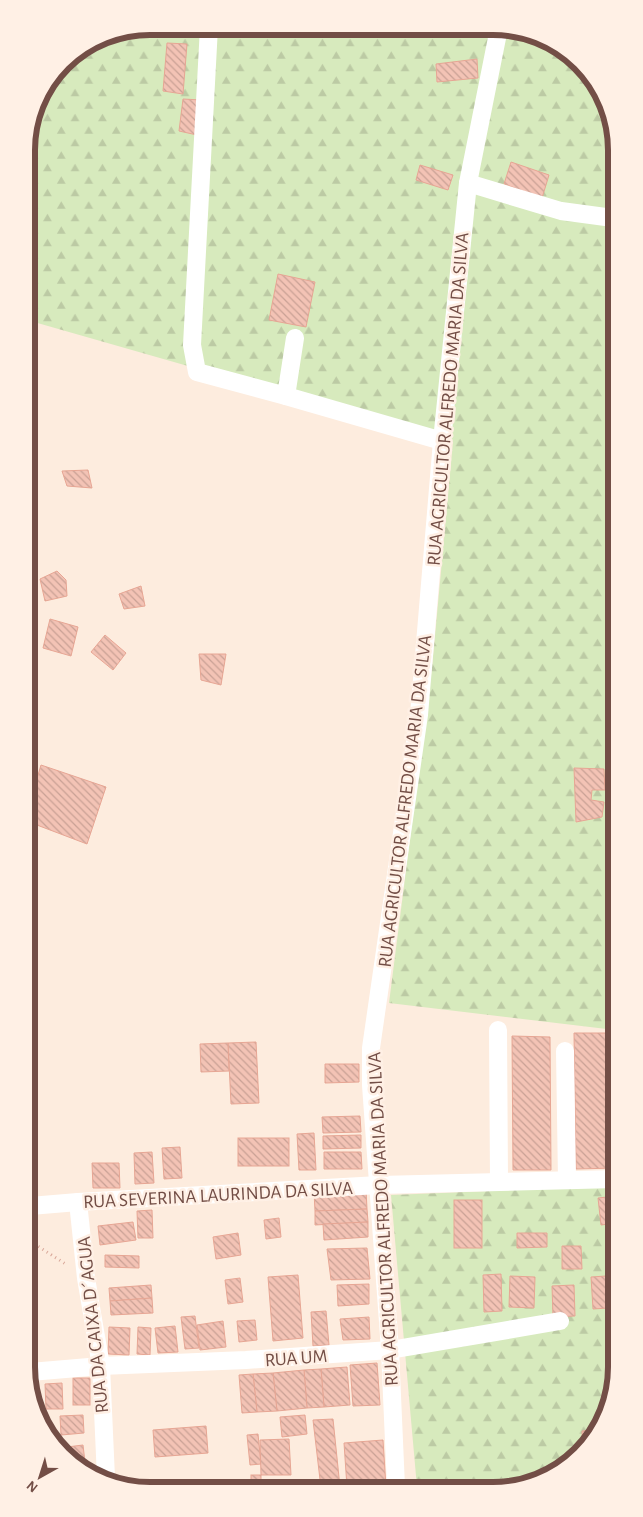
<svg xmlns="http://www.w3.org/2000/svg" width="643" height="1517" font-family="'Alegreya Sans',sans-serif">
<defs>
<pattern id="forest-firs" width="22" height="20" patternUnits="userSpaceOnUse" patternTransform="scale(1.25)"><rect width="22" height="20" fill="#d7eabd"/><path d="M5 1l3.5 6h-7zM16 11l3.5 6h-7z" fill="#bccaa4"/></pattern>
<pattern id="building-back-hatch" width="6" height="6" patternUnits="userSpaceOnUse" patternTransform="scale(1.25)"><rect width="6" height="6" fill="#f3c3b5"/><path d="M-1 5l2 2M0 0l6 6M5-1l2 2" fill="none" stroke="#c9a195"/></pattern>
</defs>
<rect width="100%" height="100%" fill="#fdecde"/>
<g fill="url(#forest-firs)">
<path d="M150,26L517,29L580,62L613,118L615,1030L389,1003L432,668L453,442L27,320V141L39,95L68,57L103,36Z"/>
<path d="M616,1186V1375L591,1443L562,1470L525,1487H417L391,1195Z"/>
</g>
<g fill="url(#building-back-hatch)" stroke="#e7a694">
<path d="M167,43L187,44L183,94L163,91Z"/>
<path d="M477,59L478,78L437,82L436,64Z"/>
<path d="M183,99L201,100L197,135L179,131Z"/>
<path d="M511,162L549,175L542,198L504,184Z"/>
<path d="M420,165L453,175L448,190L416,180Z"/>
<path d="M278,274L315,282L306,327L269,320Z"/>
<path d="M88,470L92,488L67,486L62,471Z"/>
<path d="M57,571L66,580L67,596L45,601L40,579Z"/>
<path d="M141,586L145,606L124,609L119,594Z"/>
<path d="M50,619L78,627L71,656L43,648Z"/>
<path d="M105,635L126,653L113,670L91,652Z"/>
<path d="M199,654H226L221,685L201,680Z"/>
<path d="M41,765L106,787L87,844L29,822V805Z"/>
<path d="M574,768L604,769L605,790H592L591,800L604,802L602,817L576,822Z"/>
<path d="M574,1033H615L616,1168L576,1169Z"/>
<path d="M512,1036L550,1037L551,1170H513Z"/>
<path d="M256,1042L259,1103L231,1104L228,1043Z"/>
<path d="M228,1043L229,1071L201,1072L200,1044Z"/>
<path d="M325,1064H359V1082L325,1083Z"/>
<path d="M360,1116L361,1132L323,1133L322,1117Z"/>
<path d="M314,1133L316,1170H299L297,1134Z"/>
<path d="M361,1135V1148L323,1149V1136Z"/>
<rect x="238" y="1138" width="51" height="28"/>
<path d="M180,1147L182,1178L164,1179L162,1148Z"/>
<path d="M152,1152L154,1183L135,1184L134,1153Z"/>
<path d="M324,1152H361L362,1169H324Z"/>
<path d="M92,1163H119L120,1188H93Z"/>
<path d="M366,1190L367,1209L315,1211L314,1192Z"/>
<path d="M616,1196V1223L601,1225L598,1198Z"/>
<rect x="454" y="1200" width="28" height="48"/>
<path d="M367,1209L368,1222L315,1225V1211Z"/>
<path d="M152,1210L153,1238H138L137,1211Z"/>
<path d="M279,1218L281,1237L266,1239L264,1220Z"/>
<path d="M133,1222L136,1240L100,1245L98,1226Z"/>
<path d="M368,1222V1237L324,1240L323,1224Z"/>
<path d="M238,1233L241,1255L216,1259L213,1237Z"/>
<path d="M517,1233H547V1247L517,1248Z"/>
<path d="M562,1246H581L582,1269H562Z"/>
<path d="M367,1248L370,1279L331,1280L327,1249Z"/>
<path d="M105,1255L139,1256V1268L105,1267Z"/>
<path d="M501,1274L502,1311L484,1312L483,1275Z"/>
<path d="M298,1275L303,1338L273,1341L268,1277Z"/>
<path d="M510,1276L535,1277L534,1308L509,1307Z"/>
<path d="M606,1276L608,1308L593,1309L591,1277Z"/>
<path d="M240,1278L243,1302L228,1304L225,1280Z"/>
<path d="M369,1284V1304L338,1306L337,1285Z"/>
<path d="M151,1285L152,1298L110,1301L109,1288Z"/>
<path d="M574,1285L575,1316L553,1317L552,1286Z"/>
<path d="M152,1298L153,1313L111,1315L110,1301Z"/>
<path d="M326,1311L329,1345L313,1346L311,1312Z"/>
<path d="M195,1316L199,1348L185,1349L181,1317Z"/>
<path d="M369,1317L370,1339L343,1340L340,1319Z"/>
<path d="M255,1320L257,1340L239,1342L237,1321Z"/>
<path d="M223,1321L226,1347L200,1350L197,1325Z"/>
<path d="M175,1326L178,1352L158,1353L155,1328Z"/>
<path d="M109,1327L130,1328L129,1355L108,1354Z"/>
<path d="M138,1327L151,1328L150,1355L137,1354Z"/>
<path d="M377,1363L380,1405L353,1406L350,1365Z"/>
<path d="M347,1367L350,1405L324,1407L321,1369Z"/>
<path d="M321,1369L324,1407L307,1408L304,1370Z"/>
<path d="M304,1370L307,1408L277,1411L273,1373Z"/>
<path d="M273,1373L277,1411L257,1412L253,1374Z"/>
<path d="M253,1374L257,1412L242,1413L239,1375Z"/>
<rect x="73" y="1378" width="17" height="27"/>
<path d="M30,1381H35L36,1410L30,1399Z"/>
<path d="M62,1383L63,1409H46L45,1384Z"/>
<path d="M83,1415L84,1433L61,1435L60,1416Z"/>
<path d="M305,1415L307,1434L282,1437L280,1417Z"/>
<path d="M333,1419L340,1487L321,1488L313,1420Z"/>
<path d="M206,1426L208,1453L155,1457L153,1430Z"/>
<path d="M596,1430L591,1443L583,1451L582,1431Z"/>
<path d="M258,1434L261,1464L250,1465L247,1435Z"/>
<path d="M289,1439L291,1475H261L260,1440Z"/>
<path d="M383,1440L386,1487H347L344,1443Z"/>
<path d="M83,1445L85,1462L77,1463L63,1455L59,1448Z"/>
<rect x="251" y="1475" width="10" height="13"/>
</g>
<g fill="none" stroke-linecap="round" stroke-linejoin="round">
<path stroke="#d8a698" stroke-width="3" stroke-dasharray="1 4" stroke-linecap="butt" d="M30,1241L67,1265"/>
<g stroke="#fff" stroke-width="18">
<path d="M209,27L192,345L197,372L286,396L295,338"/>
<path d="M468,183L561,211L613,218"/>
<path d="M286,396L442,441"/>
<path d="M498,1030L499,1182"/>
<path d="M565,1051L567,1180"/>
<path d="M78,1202L86,1278L101,1366L106,1478"/>
<path d="M30,1206L78,1202L379,1185L616,1179"/>
<path d="M30,1372L101,1366L246,1360L390,1350L560,1321"/>
<path d="M396,1487L390,1350L371,1085V1048L419,715L442,441L468,183L499,28"/>
</g>
</g>
<g text-anchor="middle" stroke-width="5" stroke-linejoin="round" paint-order="stroke">
<g font-size="19" fill="#734e46" stroke="#fff0e5">
<text transform="translate(447 399) rotate(-85)" y="7">RUA AGRICULTOR ALFREDO MARIA DA SILVA</text>
<text transform="translate(404 801) rotate(-83)" y="7">RUA AGRICULTOR ALFREDO MARIA DA SILVA</text>
<text transform="translate(218 1194) rotate(-3)" y="7">RUA SEVERINA LAURINDA DA SILVA</text>
<text transform="translate(382 1219) rotate(-93)" y="7">RUA AGRICULTOR ALFREDO MARIA DA SILVA</text>
<text transform="translate(92 1325) rotate(-96)" y="7">RUA DA CAIXA D´AGUA</text>
<text transform="translate(296 1357) rotate(-4)" y="7">RUA UM</text>
</g>
</g>
<path d="M0 0H643V1517H0ZM150 35H493A115 115 0 0 1 608 150V1367A115 115 0 0 1 493 1482H150A115 115 0 0 1 35 1367V150A115 115 0 0 1 150 35Z" fill="#fff0e5" fill-rule="evenodd"/>
<path fill="none" stroke="#734e46" stroke-width="6" d="M150 35H493A115 115 0 0 1 608 150V1367A115 115 0 0 1 493 1482H150A115 115 0 0 1 35 1367V150A115 115 0 0 1 150 35Z"/>
<g transform="translate(40 1477) rotate(219)" stroke="#fff0e5" stroke-width="4" paint-order="stroke">
<path d="M0-4L9 19L0 12L-9 19Z" fill="#734e46"/>
<text y="-8" font-size="14" font-weight="bold" text-anchor="middle" fill="#734e46">N</text>
</g>
</svg>
